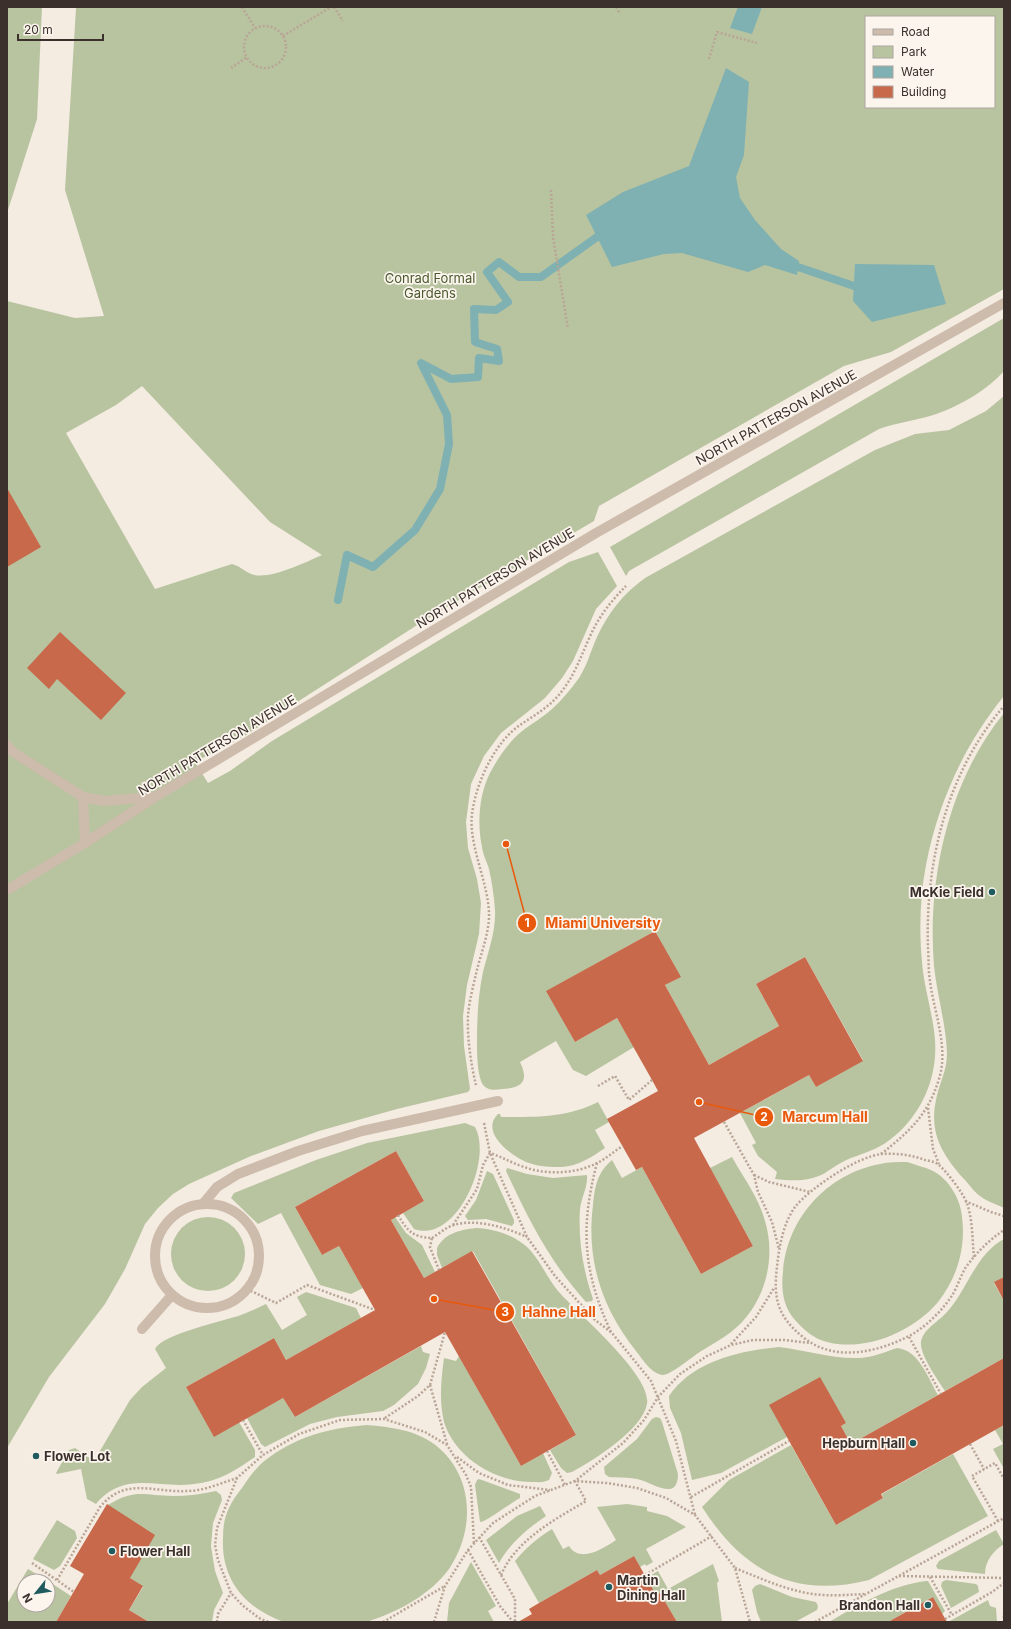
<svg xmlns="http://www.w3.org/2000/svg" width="1011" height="1629" font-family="Inter,sans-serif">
<rect width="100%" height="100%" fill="#f4ebe1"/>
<g fill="#b8c4a0" fill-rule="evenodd">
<path d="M7,7H42L37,119L7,213Z"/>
<path d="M1004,7V289L891,352L844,366L599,506L594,521L425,620L246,735L195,762L208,783L230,771L272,741L569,562L598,552L617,586L596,609L573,661L562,678L545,698L501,733L484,756L471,784L466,822L468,848L477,879L481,903L479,934L467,985L463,1016L464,1046L470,1089L468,1092L397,1109L319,1131L251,1156L189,1184L173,1194L158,1208L145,1224L125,1269L105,1304L49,1377L7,1448V301L75,318L104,316L65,190L76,8ZM866,17H994V107H866ZM142,386L270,522L322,555C306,562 268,581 251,574C244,571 240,566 232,564L155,589L66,433L116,405Z"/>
<path d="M1004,318V371C987,390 963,404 939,413C920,420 899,422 879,429L629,571L626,576L610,547Z"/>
<path d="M1004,396V696C964,745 938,803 926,865C920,896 919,930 922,962C924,988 933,1014 935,1040C938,1080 919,1121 884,1144C874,1150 862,1154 851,1158C841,1162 834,1167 825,1173C809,1182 792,1181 775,1179L777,1172L758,1156L752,1145L756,1143L740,1113L809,1075L816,1087L863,1060L805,957L756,984L779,1026L709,1065L665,985L680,977L655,931L547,991L575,1042L617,1018L634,1047L586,1076L573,1070L556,1041L520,1062C529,1081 523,1088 502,1089C496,1090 489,1091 484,1086C477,1078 477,1052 477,1042C477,1018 478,996 483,972C488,952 496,931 495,910C494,896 492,882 489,869C487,862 483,855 482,847C477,823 479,795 490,773C498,758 508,743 521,732C531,724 542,718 552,709C562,700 571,689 579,678C587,666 591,650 597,637C608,613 623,594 645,578L875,450L915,434L949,430L986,411Z"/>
<path d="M1004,713V1208C996,1204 986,1201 980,1196C974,1192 969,1184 963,1178C942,1154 929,1133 936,1100C939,1083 947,1072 947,1053C946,1024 937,995 934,966C927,880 948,782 1004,713Z"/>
<path d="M598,1102L609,1122L595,1130L605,1148C592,1157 578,1166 562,1167C552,1167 539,1167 529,1163C512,1157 479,1132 498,1114H500L501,1117C537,1117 566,1118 598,1102Z"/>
<path d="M465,1123L475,1127C493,1159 457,1244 414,1229L403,1213L424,1201L396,1151L295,1207L322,1255L339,1246L363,1288L351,1294L320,1285L281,1213L258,1224L231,1198L234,1193L316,1160L367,1143Z"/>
<path d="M732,1157C743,1177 759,1198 765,1221C777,1260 764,1307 731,1332C722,1339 712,1344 703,1350C694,1355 670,1376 662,1375C651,1373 643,1360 636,1351C602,1308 586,1261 593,1205C595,1186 597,1173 612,1160L622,1178L642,1167L701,1274L753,1246L710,1168Z"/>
<path d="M907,1162C915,1165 925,1167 933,1171C949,1179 961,1200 962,1217C966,1248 957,1278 938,1302C913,1332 865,1352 827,1342C814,1339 804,1330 795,1320C783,1307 781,1289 783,1272C787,1218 827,1174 880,1164C889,1162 898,1162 907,1162Z"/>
<path d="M507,1168L527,1174L553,1178L587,1175C588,1187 581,1198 580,1209C578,1240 583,1270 593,1299L592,1301L586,1302C549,1261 529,1220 506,1171Z"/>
<path d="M487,1171L493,1174L514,1220V1223L512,1226L486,1219L468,1220L465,1216L476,1200Z"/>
<path d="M395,1217L406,1233L422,1245L435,1272L424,1278L391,1220Z"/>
<circle cx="208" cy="1254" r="37"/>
<path d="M476,1228C493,1229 508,1233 522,1243C538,1254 546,1277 558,1291C577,1313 652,1375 647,1404C642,1430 594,1460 572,1472L567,1473L561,1468L550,1450L576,1435L473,1251L442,1268L437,1255V1248C445,1233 460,1230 476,1228Z"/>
<path d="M1004,1239V1277L994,1283L1004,1301V1358L945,1391C938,1380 922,1358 921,1345C920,1333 934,1324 942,1317C967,1294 973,1256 1004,1239Z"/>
<path d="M306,1292L356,1308L361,1318L286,1360L274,1338L186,1387L214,1436L239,1422L255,1450V1457C236,1470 218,1482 194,1484C157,1489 125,1470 96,1504L87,1499L81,1469L57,1474L56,1473L69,1450L75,1448L94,1461L130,1400L142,1387L166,1368L155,1349C162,1334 224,1321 241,1315C249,1312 258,1308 266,1304L282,1330L307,1315L297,1297Z"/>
<path d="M421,1346L423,1352L430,1354L426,1368L418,1384L394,1405L383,1411L337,1417L310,1424L265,1447L261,1444L247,1418L283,1398L295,1417Z"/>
<path d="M779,1347C805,1350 832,1359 858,1358C871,1358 885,1352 897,1348C919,1350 928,1378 938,1395L851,1444L841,1426L846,1423L787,1437L721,1473L692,1480L681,1433L670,1408L669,1396C693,1361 739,1351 779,1347Z"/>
<path d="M459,1356L521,1466L543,1453L552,1473L549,1480C543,1483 538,1482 532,1482C496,1482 455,1458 444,1422C439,1400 441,1380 444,1358L456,1361Z"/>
<path d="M656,1417L660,1418L662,1422L678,1474C678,1479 677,1488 670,1489C660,1490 647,1481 637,1479C628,1477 618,1478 609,1477L605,1474L604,1467L637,1439L652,1419Z"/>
<path d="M367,1425C390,1427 415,1430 434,1444C474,1474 476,1529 449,1569C431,1594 398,1612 369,1621C361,1623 352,1622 344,1622C324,1622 304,1622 284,1622C245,1608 221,1580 223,1538C223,1528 224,1518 229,1508C232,1501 237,1494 242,1488C248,1479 255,1469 263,1462C295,1437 327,1428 367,1425Z"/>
<path d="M1004,1425V1469L993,1449L1003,1444L995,1430Z"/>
<path d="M791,1445L836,1525L883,1498L882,1494L953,1454L988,1516L869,1580C794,1599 743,1571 702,1507L729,1480Z"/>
<path d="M479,1479L520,1494V1498C512,1502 485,1523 480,1522L475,1485L477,1480Z"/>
<path d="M216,1491L221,1495L222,1500L213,1523L211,1546L215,1571L223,1593L214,1610L212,1622H149L129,1610L143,1587L130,1578L108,1505C136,1488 144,1496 173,1496C188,1496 202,1494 216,1491Z"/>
<path d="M627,1504L647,1507V1511L667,1516L686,1527L646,1549L653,1562L646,1566L645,1564L640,1567L634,1556L600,1575L597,1570L539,1603L515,1561C526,1548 537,1538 552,1529L563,1549L569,1546C580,1564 604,1548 616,1540L597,1507Z"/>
<path d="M540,1506L546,1516C527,1529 510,1543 499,1563L486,1540L517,1516Z"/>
<path d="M57,1520L75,1531L77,1538L60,1566L54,1570L33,1559Z"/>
<path d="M996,1530L1004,1544C993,1551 985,1561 985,1574L938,1569L936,1566L939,1561Z"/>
<path d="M471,1562L496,1606L488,1611L494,1622H447L449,1603Z"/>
<path d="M713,1564L719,1581L717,1583L722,1622H677L660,1593L656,1595L648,1582L653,1579L651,1575L658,1571L668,1589Z"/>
<path d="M28,1569L48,1581H24V1605H48V1581L71,1596L56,1622H7V1604Z"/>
<path d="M946,1580L976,1584L978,1586L979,1592L951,1608L941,1586L942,1582Z"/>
<path d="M926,1581H928L945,1611L942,1614L933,1597L888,1622H829C860,1604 889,1586 926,1581Z"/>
<path d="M760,1584L792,1597L816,1602L818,1606L817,1610L795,1622H761L757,1612L752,1590L755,1586Z"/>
<path d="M988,1600L990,1606L996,1608L997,1622H948Z"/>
</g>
<g fill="#7fb0b2">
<path d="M738,7H762L752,34L730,28Z"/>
<path d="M726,68L749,82L744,155L736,177L740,198L755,220L781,249L799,261L797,275L765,265L748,272L682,253L664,254L612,267L586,215L623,192L689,166Z"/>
<path d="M855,264L934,265L946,304L872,322L853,301Z"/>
</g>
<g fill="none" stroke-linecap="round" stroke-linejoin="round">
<g stroke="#7fb0b2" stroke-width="8">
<path d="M798,267L854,286"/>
<path d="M338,600L347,555L373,567L415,530L440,489L449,444L447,415L421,363L451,379L478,377L479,358L499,361L497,349L475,342L474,309L496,310L508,302L487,272L499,262L519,277H541L597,237"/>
</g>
</g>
<g fill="#c8694b">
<path d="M7,488L41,547L7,567Z"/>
<path d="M60,632L126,693L101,720L57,679L49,689L27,668Z"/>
<path d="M655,931L681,977L665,985L709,1065L779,1026L756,984L805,957L863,1061L816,1087L809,1075L694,1138L753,1246L701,1274L642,1167L636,1170L607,1119L658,1091L652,1080L617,1018L575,1042L546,991Z"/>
<path d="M396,1151L424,1201L391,1220L424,1278L472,1251L576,1435L521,1466L445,1332L295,1417L283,1398L214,1437L186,1387L274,1338L286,1360L375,1310L339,1246L322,1255L295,1207Z"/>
<path d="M1004,1277V1301L994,1282Z"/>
<path d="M1004,1358V1425L881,1494L883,1498L836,1525L769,1405L820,1377L846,1423L841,1426L851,1444Z"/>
<path d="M107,1504L155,1535L130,1578L143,1586L129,1610L149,1622H56L84,1574L70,1566Z"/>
<path d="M634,1556L656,1595L660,1593L677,1622H518L532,1614L529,1609L539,1603L597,1570L600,1575Z"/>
<path d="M933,1597L947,1622H888Z"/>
</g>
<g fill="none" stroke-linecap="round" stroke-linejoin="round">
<g stroke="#b9a596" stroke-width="2.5" stroke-dasharray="2 2" stroke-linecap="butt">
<path d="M242,7L255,28"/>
<path d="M334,7L343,21"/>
<path d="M555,7H557"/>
<path d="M616,7L620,14"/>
<circle cx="265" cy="47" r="21"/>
<path d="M283,36L331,7"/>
<path d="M709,59L717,32L757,43"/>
<path d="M231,68L247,57"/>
<path d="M551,190L553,237L568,329"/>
<path d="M476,1085C471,1065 467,1037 468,1016C469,1002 473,987 476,974C480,956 488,937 489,918C490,885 468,846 472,814C476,783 494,743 520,725C535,715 551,706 562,691C576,673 582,653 592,632C600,615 613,599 626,586"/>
<path d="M598,1086L615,1076L629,1100L652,1080"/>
<path d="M928,1108L933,1149L939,1164"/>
<path d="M724,1122L754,1175L758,1192L772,1222L779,1249"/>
<path d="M484,1123L490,1153L527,1237L555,1276L594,1319L612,1333L651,1381L676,1441L695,1515"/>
<path d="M881,1154C910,1131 928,1115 939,1079C949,1047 934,1013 930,981C928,970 929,959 928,948C925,862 947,772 1004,706"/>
<path d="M597,1163C580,1227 583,1272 611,1332"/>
<path d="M754,1175L769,1182L810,1192"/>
<path d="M965,1201L991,1212L1004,1216"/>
<path d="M398,1215C408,1232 413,1237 432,1238L430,1247L439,1270"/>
<path d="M453,1225L477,1189L483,1165L490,1153C502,1157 512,1163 524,1167C546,1175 576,1174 597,1163C606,1159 614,1151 623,1146"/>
<path d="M432,1238C439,1234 446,1227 454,1225C476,1218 507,1228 527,1237"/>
<path d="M974,1257C972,1239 973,1218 966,1201C962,1192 947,1172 940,1166C937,1162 930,1161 925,1160C912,1155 897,1153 882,1154C858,1156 810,1188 795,1207C783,1224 779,1247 777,1267C773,1299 778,1317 803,1337C833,1362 875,1353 907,1337C924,1329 943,1310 953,1294C958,1285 961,1275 966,1267C977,1252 989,1240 1004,1230"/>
<path d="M247,1289L276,1303L307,1285L375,1310"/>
<path d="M909,1337L941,1394"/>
<path d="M731,1344L756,1317L774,1288"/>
<path d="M430,1385L447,1444"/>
<path d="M385,1418L418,1396L430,1385L445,1332"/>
<path d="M243,1420L263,1455"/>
<path d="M970,1444L984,1469"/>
<path d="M547,1451L565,1485"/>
<path d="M457,1457L479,1473L508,1485L550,1490"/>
<path d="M691,1497L789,1441"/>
<path d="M998,1521L972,1476L995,1463L1004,1479"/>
<path d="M479,1537L515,1599V1622"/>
<path d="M468,1550L500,1606L513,1622"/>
<path d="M32,1563L74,1592"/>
<path d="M735,1568C757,1577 779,1587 802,1592C823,1597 844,1595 864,1594"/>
<path d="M501,1575C516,1540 554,1520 586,1501L575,1481L623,1443L644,1420L658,1397L680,1374L707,1356L731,1345L753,1340H785L810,1343"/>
<path d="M645,1575L712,1536"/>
<path d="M899,1576L1004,1578"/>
<path d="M930,1577L952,1615"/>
<path d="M57,1580L100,1507C126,1476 153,1493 187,1491C204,1491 221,1483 237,1478"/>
<path d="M945,1619L992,1592L1004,1583"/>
<path d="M217,1622L218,1614L231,1593"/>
<path d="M268,1622L259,1618L242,1605L231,1593L218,1560L215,1545L217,1528L237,1478L263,1455L299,1434L340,1420L384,1419L425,1432L447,1445L466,1475L471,1487L474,1543"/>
<path d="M383,1622L445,1586"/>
<path d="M434,1622L445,1586L468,1550L493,1523L535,1496L575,1481L607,1483L637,1488L666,1498L695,1515L735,1568L750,1622"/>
<path d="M815,1622L1004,1518"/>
<path d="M1004,1622V1613"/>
</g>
<g stroke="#cdbbac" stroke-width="10">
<path d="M7,745L13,752L83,797L104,801L153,797"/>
<path d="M83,797L85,843"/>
<path d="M7,890L85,843L155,797L596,533L1004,303"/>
<path d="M203,1204L217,1187L238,1174L298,1151L362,1131L498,1101"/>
<circle cx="207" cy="1256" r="52"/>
<path d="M142,1329L172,1295"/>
</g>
</g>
<g fill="#1f5a5e" stroke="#fbf5ee" stroke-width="1.5">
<circle cx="992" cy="892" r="4"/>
<circle cx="913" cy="1443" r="4"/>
<circle cx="36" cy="1456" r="4"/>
<circle cx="112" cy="1551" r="4"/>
<circle cx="609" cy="1587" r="4"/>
<circle cx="928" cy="1605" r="4"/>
</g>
<g text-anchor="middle" stroke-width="3.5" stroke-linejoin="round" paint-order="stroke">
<g font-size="13" fill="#4a5a2e" stroke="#fbf5ee">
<text x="430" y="283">Conrad Formal<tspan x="430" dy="15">Gardens</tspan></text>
</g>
<g font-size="13" fill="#3b302b" stroke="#fbf5ee">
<text transform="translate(776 417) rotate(-29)" y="5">NORTH PATTERSON AVENUE</text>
<text transform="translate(495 578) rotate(-31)" y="5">NORTH PATTERSON AVENUE</text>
<text transform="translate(217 745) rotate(-31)" y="5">NORTH PATTERSON AVENUE</text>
</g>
<g font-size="13" font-weight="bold" fill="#3b302b" stroke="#fbf5ee" text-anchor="end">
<text x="984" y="897">McKie Field</text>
<text x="905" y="1448">Hepburn Hall</text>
<text x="44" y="1461" text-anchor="start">Flower Lot</text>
<text x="120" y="1556" text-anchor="start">Flower Hall</text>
<text x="617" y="1585" text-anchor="start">Martin<tspan x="617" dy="15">Dining Hall</tspan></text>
<text x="920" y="1610">Brandon Hall</text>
</g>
</g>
<path fill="none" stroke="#e8590c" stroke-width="1.5" d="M506 844L527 923M699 1102L764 1117M434 1299L505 1312"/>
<g fill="#e8590c" stroke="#fbf5ee" stroke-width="1.5">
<circle cx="506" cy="844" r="4"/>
<circle cx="699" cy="1102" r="4"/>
<circle cx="434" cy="1299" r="4"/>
<circle cx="527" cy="923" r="10"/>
<circle cx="764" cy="1117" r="10"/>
<circle cx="505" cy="1312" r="10"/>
</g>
<g font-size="12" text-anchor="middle" font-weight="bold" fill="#fff">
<text x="527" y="927">1</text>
<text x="764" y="1121">2</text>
<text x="505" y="1316">3</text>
</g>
<g font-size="14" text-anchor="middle" font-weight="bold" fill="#e8590c" stroke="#fbf5ee" stroke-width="3.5" stroke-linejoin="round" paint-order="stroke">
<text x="603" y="928">Miami University</text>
<text x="825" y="1122">Marcum Hall</text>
<text x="559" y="1317">Hahne Hall</text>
</g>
<rect width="1011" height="1629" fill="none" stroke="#3b302b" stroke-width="16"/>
<rect x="865" y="16" width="130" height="92" fill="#fbf5ee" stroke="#aea6a0"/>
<rect x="873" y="29" width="20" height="6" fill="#cdbbac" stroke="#aea6a0"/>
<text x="901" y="36" font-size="12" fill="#3b302b">Road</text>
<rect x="873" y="46" width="20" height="12" fill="#b8c4a0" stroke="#aea6a0"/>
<text x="901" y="56" font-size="12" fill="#3b302b">Park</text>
<rect x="873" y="66" width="20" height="12" fill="#7fb0b2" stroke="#aea6a0"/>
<text x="901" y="76" font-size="12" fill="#3b302b">Water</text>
<rect x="873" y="86" width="20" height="12" fill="#c8694b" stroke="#aea6a0"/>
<text x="901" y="96" font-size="12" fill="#3b302b">Building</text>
<g transform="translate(36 1593) rotate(240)"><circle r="19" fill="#fbf5ee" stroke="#aea6a0"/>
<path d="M0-3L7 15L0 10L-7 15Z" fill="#1f5a5e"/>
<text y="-6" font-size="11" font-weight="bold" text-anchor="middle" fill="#3b302b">N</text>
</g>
<path d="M18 34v6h85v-6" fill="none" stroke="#3b302b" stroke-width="2"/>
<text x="24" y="34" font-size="12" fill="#3b302b" stroke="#fbf5ee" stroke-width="3" paint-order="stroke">20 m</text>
</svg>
